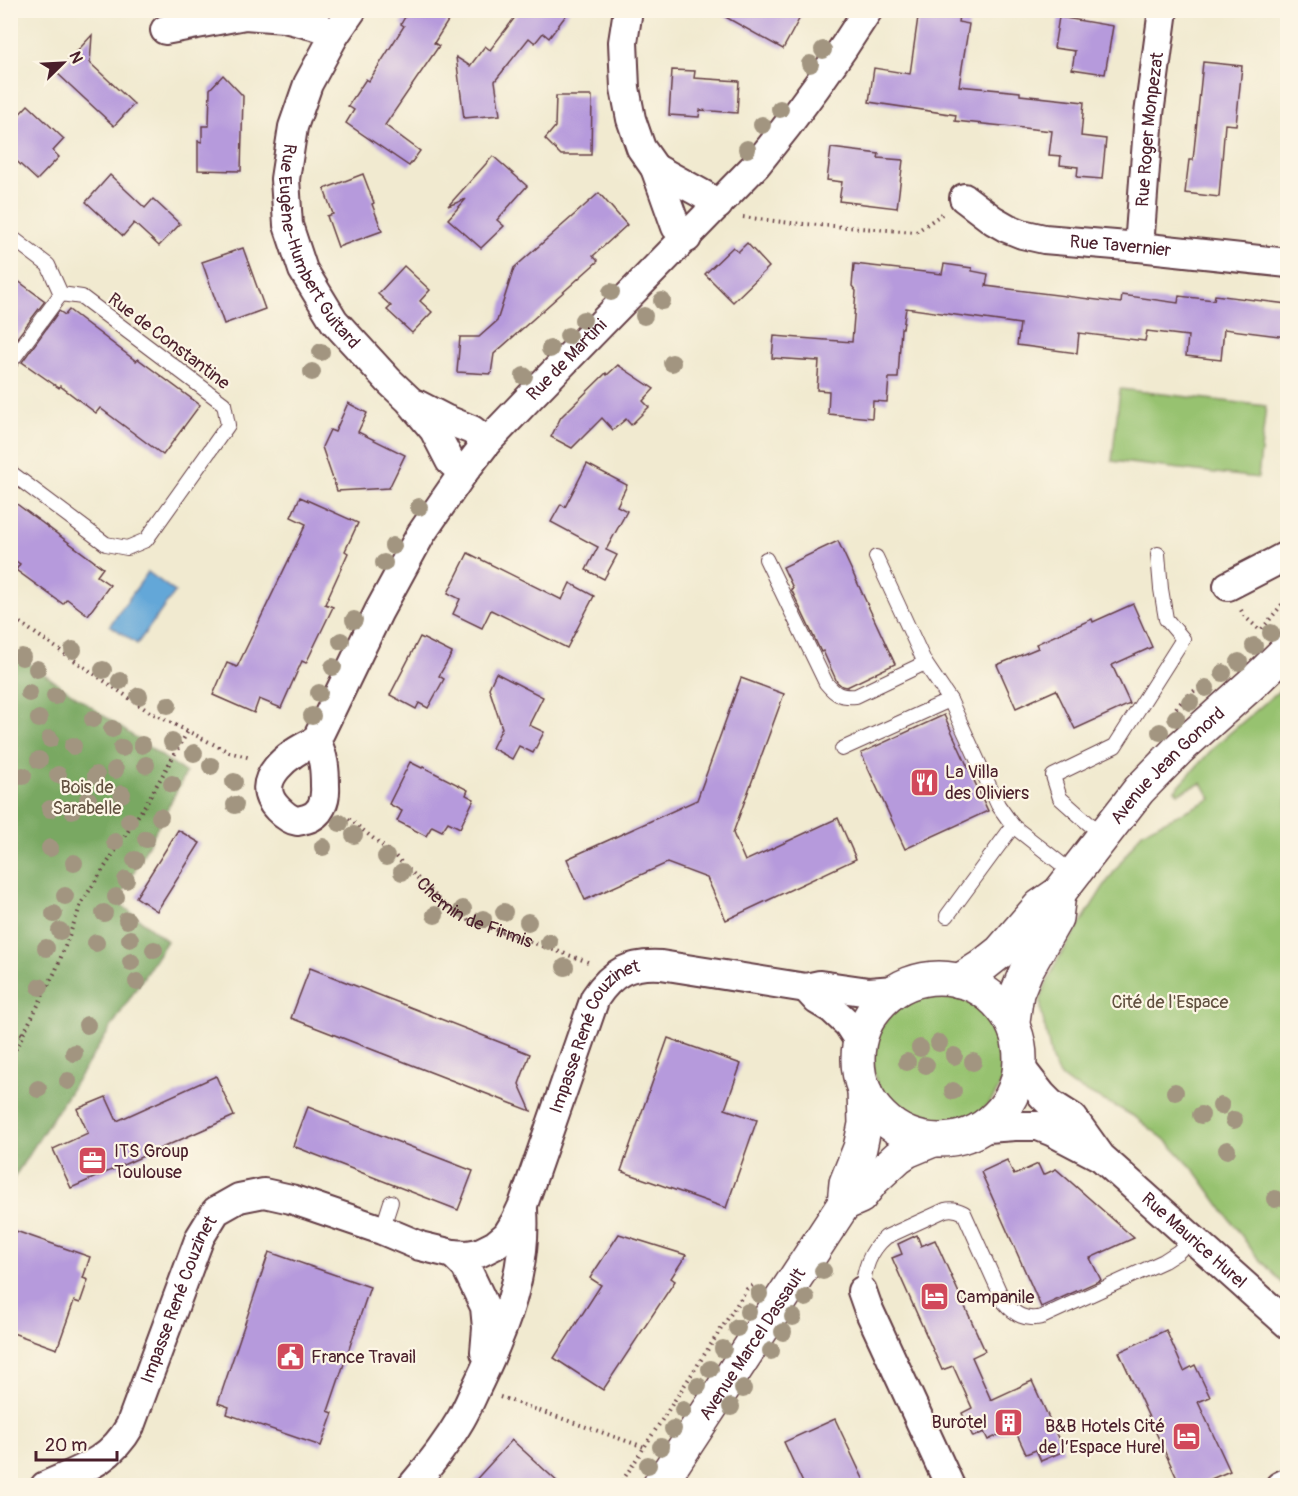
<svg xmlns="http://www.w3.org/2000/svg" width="1298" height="1496" font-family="Pangolin,sans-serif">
<rect width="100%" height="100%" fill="#fcf5e5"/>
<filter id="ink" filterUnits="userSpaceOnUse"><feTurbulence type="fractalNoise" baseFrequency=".0167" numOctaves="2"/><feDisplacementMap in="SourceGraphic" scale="12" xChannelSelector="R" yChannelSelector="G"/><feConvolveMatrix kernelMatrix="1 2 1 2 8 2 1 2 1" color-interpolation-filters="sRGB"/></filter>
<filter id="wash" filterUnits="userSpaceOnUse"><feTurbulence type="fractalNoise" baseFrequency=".008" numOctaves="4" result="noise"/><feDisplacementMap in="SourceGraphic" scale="24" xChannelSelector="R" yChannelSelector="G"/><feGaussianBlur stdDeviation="1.35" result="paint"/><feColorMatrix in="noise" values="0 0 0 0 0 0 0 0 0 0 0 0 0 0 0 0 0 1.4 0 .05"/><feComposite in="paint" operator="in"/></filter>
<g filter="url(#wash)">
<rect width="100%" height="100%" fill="#f1ead0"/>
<g fill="#97c26f" stroke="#70704d" stroke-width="1.5">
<path d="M1120,389L1266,406L1258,478L1112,461Z"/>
<path d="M1287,684V1288L1254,1253L1196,1172L1168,1142L1135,1117L1117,1107L1070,1084L1062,1078L1056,1070L1052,1060L1041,1010V999L1044,989L1057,961L1102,889L1142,832L1211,799L1202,783L1178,793L1175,790L1216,745Z"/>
<circle cx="939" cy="1060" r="66"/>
</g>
<path fill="#79a862" stroke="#626446" stroke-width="1.5" d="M11,651L186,773L118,902L167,941L11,1182Z"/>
<path fill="#64a7d8" stroke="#576382" stroke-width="1.5" d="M148,572L175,592L137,644L110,625Z"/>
<g id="blocks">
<g fill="#b69adc">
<path d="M409,10H431L448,21L434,43L439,46L385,125L420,151L409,166L346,123L354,110L348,106L366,79L369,81L404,26L401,24Z"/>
<path d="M516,10H570L549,38L543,33L535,43L529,38L495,81L500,115L464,118L456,57L470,66L485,46L490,50L519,12Z"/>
<path d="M713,10H804L783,49Z"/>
<path d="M919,10H960L958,22L969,24L959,86L1020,92V95L1084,102L1081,136L1106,139L1102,179L1077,177L1078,167L1060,165L1061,156L1049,155L1052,131L955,121L956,115L869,102L874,68L910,74Z"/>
<path d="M1059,17L1113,26L1105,74L1072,69L1075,51L1054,48Z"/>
<path d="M92,35L90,63L134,104L114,126L57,73Z"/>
<path d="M1203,62L1242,66L1236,125L1225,124L1219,197L1185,193L1189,160H1193Z"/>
<path d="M672,70L695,71L694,78L739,81L737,113L700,110L699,117L669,115Z"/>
<path d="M223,75L243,96L241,171L198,170V141L202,142V126H209L210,89Z"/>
<path d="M556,96H592L591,155H561L545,139L555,127Z"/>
<path d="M28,105L64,139L53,151L59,157L37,180L10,155V124Z"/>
<path d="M831,148L879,154L878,158L903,160L897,208L839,201L842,182L827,180Z"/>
<path d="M493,156L527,186L497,220L504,226L481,248L448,219L466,199L448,206Z"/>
<path d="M363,174L374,203L372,204L382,231L338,247L327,216L333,214L324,189Z"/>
<path d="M110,175L145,208L153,199L180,224L159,246L134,223L123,236L86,202Z"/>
<path d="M599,193L627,225L593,256L598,261L494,354L491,374L457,372L460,337H479L497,321L514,268Z"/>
<path d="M747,243L769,267L733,302L705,274L733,247L738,252Z"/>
<path d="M243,248L265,309L224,324L202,262Z"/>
<path d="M854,264L942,274L944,264L972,268V271L988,274L986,286L1121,303L1122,295L1178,303L1179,296L1214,300L1215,295L1287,304V337L1224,329L1221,360L1186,356L1188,336L1147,331L1145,341L1079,333L1077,353L1017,345L1020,324L906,308L903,328H901L898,378H889L887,402L873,401L872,418L828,414L829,391L817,390L819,361L772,358L774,336L852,342L856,291L852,286Z"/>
<path d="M404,266L430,290L420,301L432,312L412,333L387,310L391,306L378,294Z"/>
<path d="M10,275L45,301L10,347Z"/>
<path d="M69,310L136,361L138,359L200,405L163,455L100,408L96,413L60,386L59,388L22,362L59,311L65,315Z"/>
<path d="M618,365L654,389L643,401L649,407L631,425L626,419L613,430L602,418L572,448L551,437L561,417L606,373L607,375Z"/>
<path d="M348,403L367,413L358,432L405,455L389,488L337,491L322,447L330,430L335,432Z"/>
<path d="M587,464L627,485L617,506L627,511L606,550L617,555L604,579L586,570L598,547L551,522L561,504L565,507Z"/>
<path d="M300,497L358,523L345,551L348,553L325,604L333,607L306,663L302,661L281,708L259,699L254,713L213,695L227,663L237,667L306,524L291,517Z"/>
<path d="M10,499L103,568L97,576L110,585L88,615L67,599L63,604L16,570L20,564L10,557Z"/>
<path d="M838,541L895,664L847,687L842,686L837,682L823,651L821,652L791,589L793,588L783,567Z"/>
<path d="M468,553L562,600L570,583L594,596L567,648L491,610L482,628L453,614L460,599L448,593Z"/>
<path d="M1133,604L1152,647L1112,665L1130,704L1075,729L1056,690L1016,708L997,665L1038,648L1036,644L1092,619L1093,622Z"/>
<path d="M420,637L452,653L439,676L444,679L428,708L419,703L416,709L390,695Z"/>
<path d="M496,673L543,697L529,725L544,732L533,753L519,746L512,759L492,748L502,728L489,688Z"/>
<path d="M741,678L784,694L733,833L745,861L838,818L856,859L726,920L707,878L667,863L585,900L567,859L697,800Z"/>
<path d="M944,715L988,811L905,849L861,753Z"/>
<path d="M410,762L422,768L423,767L468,790L466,795L474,799L460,828L448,822L442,831L432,826L426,836L397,821L402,811L389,804Z"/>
<path d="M178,830L200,843L157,911L136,897Z"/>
<path d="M310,968L530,1054L519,1084L531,1111L291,1018Z"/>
<path d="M668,1038L741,1064L725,1109L757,1120L726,1208L621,1171Z"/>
<path d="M216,1076L234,1116L71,1188L53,1149L88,1133L77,1109L106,1097L117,1121Z"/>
<path d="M308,1107L473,1171L458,1210L293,1146Z"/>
<path d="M1007,1160L1014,1175L1038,1164L1043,1175L1056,1169L1134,1238L1090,1258L1101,1280L1041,1307L981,1172Z"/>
<path d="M10,1229L90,1257L83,1278L88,1280L80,1303L74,1301L57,1349L10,1332Z"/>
<path d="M619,1234L686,1255L671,1278L675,1281L603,1390L554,1358L601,1285L590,1278Z"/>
<path d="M917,1235L921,1246L935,1240L985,1351L972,1357L991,1400L1032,1381L1064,1451L1041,1461L1036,1450L1026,1454L1014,1428L988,1440L984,1432L973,1437L962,1413L972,1408L953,1366L942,1370L892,1258L902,1254L898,1244Z"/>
<path d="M269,1252L370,1287L328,1411L333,1413L321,1446L227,1414L229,1407L218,1403Z"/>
<path d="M1166,1330L1184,1371L1195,1365L1210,1397L1198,1402L1230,1471L1197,1485H1180L1119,1352Z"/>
<path d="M835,1419L866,1485H804L784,1442Z"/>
<path d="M512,1440L561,1485H471Z"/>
</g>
</g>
</g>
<g filter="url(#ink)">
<use href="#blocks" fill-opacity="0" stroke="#633d44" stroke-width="1.5"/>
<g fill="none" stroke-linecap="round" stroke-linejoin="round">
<defs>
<g id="lane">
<path d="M10,236L48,265L61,294L82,297L224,404L228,425L146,540L127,548L106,544L10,472"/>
<path d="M10,363L61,294"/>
<path d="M876,557L925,663L950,700L998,805L1013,826L1074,874"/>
<path d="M766,559L826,683C836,695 840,697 856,696L925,663"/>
<path d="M842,749L950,700"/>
<path d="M1105,834L1088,823L1060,798L1053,776L1115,746L1183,639L1166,619L1161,589L1158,554"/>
<path d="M947,916L1013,826"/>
<path d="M382,1230L391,1202"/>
<path d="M862,1291C864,1270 869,1251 886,1237L945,1210C952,1208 957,1209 964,1213L1004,1302C1015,1315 1026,1321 1042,1317L1164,1261L1178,1252L1191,1239"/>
</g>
<g id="street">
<path id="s2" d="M352,10L334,36L308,84L293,127L285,179L288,225L303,270L334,321L389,381L409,400L434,430L450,461L463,473"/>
<path d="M628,10L623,42L625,88L631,119L641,148L655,168L676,227L687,238"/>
<path d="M165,30L245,15L284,18L320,27L334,36"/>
<path d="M655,168L704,195L718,205"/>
<path id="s3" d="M964,198L993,220L1007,228L1022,234L1044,239L1139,247L1288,263"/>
<path id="s4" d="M1139,247L1149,114L1163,10"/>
<path d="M416,404L445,419L472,430L487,442"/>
<path d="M1228,586L1288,555"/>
<path id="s5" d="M316,741L379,611L421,534L463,473L487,442L530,397L757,164C797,115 834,64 868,10"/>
<path d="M316,741C324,756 325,770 325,786C326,800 321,815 306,819C305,819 299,821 297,821C290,820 283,814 278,809C249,780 291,752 316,741Z"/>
<path d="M806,988L817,1000L832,1009L848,1024L859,1041"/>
<path id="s6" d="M1021,1068L1042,1095L1051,1104L1073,1118L1101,1157L1288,1324"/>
<path d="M987,1128L1015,1126H1038L1053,1132L1097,1155"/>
<path d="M453,1254L466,1267L485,1307L487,1328L485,1352"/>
<path d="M862,1291L868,1308L950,1486"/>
<path id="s7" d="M45,1486C80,1470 110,1462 130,1426L200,1237L216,1211L239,1198L264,1193L291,1199L382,1230L420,1246L453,1254L467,1255L479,1253L495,1245L507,1235L515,1222L523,1205L595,998C612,972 630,963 661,965L806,988L820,985L869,992L894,990"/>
<path d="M412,1486C430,1465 447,1443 461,1419C468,1407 473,1394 479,1382C505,1328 527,1271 523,1210"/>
<path d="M1280,1486L1288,1482"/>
</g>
<g id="secondary">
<circle cx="939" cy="1059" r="81"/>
<path id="s8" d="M959,981L981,967L1000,952L1040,906L1059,893L1139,790L1180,748L1256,680L1288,649"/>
<path d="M1013,1021L1017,993L1026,971L1056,918L1059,893"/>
<path d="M844,1204L860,1197L873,1180L898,1157L907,1151L931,1141"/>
<path id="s9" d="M659,1486L844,1204L846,1183L860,1148L865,1124L864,1089"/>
</g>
</defs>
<use href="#lane" stroke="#633d44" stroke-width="16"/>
<use href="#street" stroke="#633d44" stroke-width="32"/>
<use href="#secondary" stroke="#633d44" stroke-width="36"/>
<g stroke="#633d44" stroke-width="4" stroke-dasharray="1.5 4.5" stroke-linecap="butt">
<path d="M743,217L791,223L916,232L942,214"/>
<path d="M1241,610L1245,617L1261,631"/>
<path d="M10,616L148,711L229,752L251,758"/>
<path d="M1262,629L1288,597"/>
<path d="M1176,708L1185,698L1202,685"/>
<path id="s1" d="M349,819L394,855L444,904L466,919L588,962"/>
<path d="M10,1027L24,1035"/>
<path d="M10,1060L56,970L82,902L147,802L188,731"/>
<path d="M500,1397L644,1447"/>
<path d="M619,1486L747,1289L753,1285"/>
</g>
<use href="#lane" stroke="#fff" stroke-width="14"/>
<use href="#street" stroke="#fff" stroke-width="28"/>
<use href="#secondary" stroke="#fff" stroke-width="33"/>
</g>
<g fill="#a29580">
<circle cx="823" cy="50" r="9"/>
<circle cx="810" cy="64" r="9"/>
<circle cx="780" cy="109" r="9"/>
<circle cx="762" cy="125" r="9"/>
<circle cx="747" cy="149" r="9"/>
<circle cx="611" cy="292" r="9"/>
<circle cx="662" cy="301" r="9"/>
<circle cx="644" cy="316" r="9"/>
<circle cx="583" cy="320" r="9"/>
<circle cx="568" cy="336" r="9"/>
<circle cx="550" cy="349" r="9"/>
<circle cx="321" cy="352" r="9"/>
<circle cx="672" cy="363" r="9"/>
<circle cx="312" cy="372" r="9"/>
<circle cx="524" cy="376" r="9"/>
<circle cx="419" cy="507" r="9"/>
<circle cx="393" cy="546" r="9"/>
<circle cx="384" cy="563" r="9"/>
<circle cx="354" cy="620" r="9"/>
<circle cx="1271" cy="633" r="9"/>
<circle cx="341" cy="641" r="9"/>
<circle cx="1254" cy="646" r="9"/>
<circle cx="73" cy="650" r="9"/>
<circle cx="22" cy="657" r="9"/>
<circle cx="1239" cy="662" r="9"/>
<circle cx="333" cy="667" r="9"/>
<circle cx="37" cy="669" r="9"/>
<circle cx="103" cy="670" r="9"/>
<circle cx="1223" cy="673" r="9"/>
<circle cx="120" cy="681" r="9"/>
<circle cx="1206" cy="688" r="9"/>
<circle cx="29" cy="693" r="9"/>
<circle cx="319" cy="693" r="9"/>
<circle cx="55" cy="696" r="9"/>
<circle cx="139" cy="696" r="9"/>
<circle cx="1190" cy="702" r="9"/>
<circle cx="168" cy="705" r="9"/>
<circle cx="312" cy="716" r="9"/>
<circle cx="1176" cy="718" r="9"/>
<circle cx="39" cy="719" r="9"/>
<circle cx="93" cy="719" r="9"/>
<circle cx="112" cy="729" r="9"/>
<circle cx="1160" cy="732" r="9"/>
<circle cx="50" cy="739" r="9"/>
<circle cx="172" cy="742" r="9"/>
<circle cx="142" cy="745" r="9"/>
<circle cx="73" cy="746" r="9"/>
<circle cx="122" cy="748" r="9"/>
<circle cx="194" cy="753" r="9"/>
<circle cx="39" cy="760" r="9"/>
<circle cx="146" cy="765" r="9"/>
<circle cx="211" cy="766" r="9"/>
<circle cx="115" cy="770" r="9"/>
<circle cx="58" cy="775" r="9"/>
<circle cx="96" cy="775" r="9"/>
<circle cx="23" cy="776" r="9"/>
<circle cx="234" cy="782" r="9"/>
<circle cx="172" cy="784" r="9"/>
<circle cx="122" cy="794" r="9"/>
<circle cx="88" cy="799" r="9"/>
<circle cx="235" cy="805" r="9"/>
<circle cx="50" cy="809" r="9"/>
<circle cx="72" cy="810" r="9"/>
<circle cx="160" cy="817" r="9"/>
<circle cx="129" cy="821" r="9"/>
<circle cx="340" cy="823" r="9"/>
<circle cx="354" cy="835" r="9"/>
<circle cx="146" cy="839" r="9"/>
<circle cx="115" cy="842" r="9"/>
<circle cx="323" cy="847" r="9"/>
<circle cx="50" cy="848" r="9"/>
<circle cx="386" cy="857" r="9"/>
<circle cx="135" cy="860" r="9"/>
<circle cx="74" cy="863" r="9"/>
<circle cx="402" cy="872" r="9"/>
<circle cx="126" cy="880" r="9"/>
<circle cx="65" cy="896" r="9"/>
<circle cx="116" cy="897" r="9"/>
<circle cx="463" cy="909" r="9"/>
<circle cx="504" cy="912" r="9"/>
<circle cx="104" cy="913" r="9"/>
<circle cx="54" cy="914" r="9"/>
<circle cx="435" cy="915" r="9"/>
<circle cx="483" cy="919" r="9"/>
<circle cx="127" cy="920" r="9"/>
<circle cx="528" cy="922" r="9"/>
<circle cx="60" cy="931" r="9"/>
<circle cx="130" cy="939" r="9"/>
<circle cx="549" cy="942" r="9"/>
<circle cx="96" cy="943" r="9"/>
<circle cx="46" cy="948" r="9"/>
<circle cx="154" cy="950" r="9"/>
<circle cx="131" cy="962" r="9"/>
<circle cx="565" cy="967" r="9"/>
<circle cx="137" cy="982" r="9"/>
<circle cx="40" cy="987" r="9"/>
<circle cx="87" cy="1025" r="9"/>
<circle cx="939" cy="1043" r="9"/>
<circle cx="920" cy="1048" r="9"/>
<circle cx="74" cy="1053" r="9"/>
<circle cx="954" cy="1056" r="9"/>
<circle cx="907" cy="1062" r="9"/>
<circle cx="973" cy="1062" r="9"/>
<circle cx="926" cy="1065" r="9"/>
<circle cx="68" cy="1081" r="9"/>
<circle cx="38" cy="1089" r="9"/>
<circle cx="953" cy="1091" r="9"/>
<circle cx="1175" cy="1092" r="9"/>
<circle cx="1221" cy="1106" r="9"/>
<circle cx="1201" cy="1115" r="9"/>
<circle cx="1234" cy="1120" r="9"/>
<circle cx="1227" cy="1150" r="9"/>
<circle cx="1275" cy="1199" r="9"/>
<circle cx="823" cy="1271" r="9"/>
<circle cx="759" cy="1294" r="9"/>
<circle cx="806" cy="1298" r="9"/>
<circle cx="748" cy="1312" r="9"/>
<circle cx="793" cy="1317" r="9"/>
<circle cx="737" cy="1328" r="9"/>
<circle cx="783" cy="1332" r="9"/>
<circle cx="723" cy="1349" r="9"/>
<circle cx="771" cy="1351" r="9"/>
<circle cx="710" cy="1369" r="9"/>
<circle cx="698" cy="1386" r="9"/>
<circle cx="743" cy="1389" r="9"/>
<circle cx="731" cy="1407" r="9"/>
<circle cx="683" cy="1410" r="9"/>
<circle cx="673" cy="1429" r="9"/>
<circle cx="661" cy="1447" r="9"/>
<circle cx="648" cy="1465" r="9"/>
</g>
</g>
<defs>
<symbol id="restaurant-square" viewBox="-11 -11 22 22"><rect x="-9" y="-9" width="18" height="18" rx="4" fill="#d1495b" stroke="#fcf5e5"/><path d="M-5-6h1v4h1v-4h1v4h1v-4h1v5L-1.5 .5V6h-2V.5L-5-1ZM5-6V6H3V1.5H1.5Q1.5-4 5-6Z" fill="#fff"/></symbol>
<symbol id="office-square" viewBox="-11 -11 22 22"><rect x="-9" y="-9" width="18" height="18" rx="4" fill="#d1495b" stroke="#fcf5e5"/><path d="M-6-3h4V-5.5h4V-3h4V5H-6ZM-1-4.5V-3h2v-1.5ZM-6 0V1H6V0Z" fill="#fff"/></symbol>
<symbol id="hotel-square" viewBox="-11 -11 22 22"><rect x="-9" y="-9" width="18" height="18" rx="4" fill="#d1495b" stroke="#fcf5e5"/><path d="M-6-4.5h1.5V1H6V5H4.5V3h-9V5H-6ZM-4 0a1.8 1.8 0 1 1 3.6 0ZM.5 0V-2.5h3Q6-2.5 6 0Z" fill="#fff"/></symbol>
<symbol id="civic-square" viewBox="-11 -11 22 22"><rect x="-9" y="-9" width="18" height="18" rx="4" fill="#d1495b" stroke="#fcf5e5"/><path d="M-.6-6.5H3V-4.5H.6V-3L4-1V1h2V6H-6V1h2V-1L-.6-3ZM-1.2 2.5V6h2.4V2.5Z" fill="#fff"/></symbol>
<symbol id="building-square" viewBox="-11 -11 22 22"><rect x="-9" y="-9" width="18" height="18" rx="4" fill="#d1495b" stroke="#fcf5e5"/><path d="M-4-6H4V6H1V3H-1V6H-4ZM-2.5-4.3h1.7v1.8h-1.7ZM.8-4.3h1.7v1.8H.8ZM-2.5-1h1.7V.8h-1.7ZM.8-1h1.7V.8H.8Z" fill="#fff"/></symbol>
</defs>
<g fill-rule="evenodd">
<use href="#restaurant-square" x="908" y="766" width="33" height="33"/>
<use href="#office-square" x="76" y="1144" width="33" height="33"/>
<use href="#hotel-square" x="918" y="1280" width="33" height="33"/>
<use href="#civic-square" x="274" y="1340" width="33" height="33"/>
<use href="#building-square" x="992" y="1406" width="33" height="33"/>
<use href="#hotel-square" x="1170" y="1420" width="33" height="33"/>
</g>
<g text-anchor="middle" stroke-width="4.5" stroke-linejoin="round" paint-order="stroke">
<g font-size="18" fill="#4a1f2b" stroke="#fcf5e5">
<text dy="6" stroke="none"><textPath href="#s4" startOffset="118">Rue Roger Monpezat</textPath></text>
<text dy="6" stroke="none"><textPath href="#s2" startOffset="260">Rue Eugène-Humbert Guitard</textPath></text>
<text dy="6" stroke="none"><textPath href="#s3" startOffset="168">Rue Tavernier</textPath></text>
<text transform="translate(169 341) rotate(37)" y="6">Rue de Constantine</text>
<text dy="6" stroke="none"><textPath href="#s5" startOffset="460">Rue de Martini</textPath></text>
<text dy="6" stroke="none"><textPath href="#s8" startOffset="302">Avenue Jean Gonord</textPath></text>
<text dy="6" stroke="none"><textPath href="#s1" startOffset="159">Chemin de Firmis</textPath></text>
<text dy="6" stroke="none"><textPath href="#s7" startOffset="870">Impasse René Couzinet</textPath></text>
<text dy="6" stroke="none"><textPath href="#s6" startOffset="246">Rue Maurice Hurel</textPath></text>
<text dy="6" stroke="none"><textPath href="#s7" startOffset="242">Impasse René Couzinet</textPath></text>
<text dy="6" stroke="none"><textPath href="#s9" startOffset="170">Avenue Marcel Dassault</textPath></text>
</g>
<g font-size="18" fill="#4a1f2b" stroke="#fcf5e5" text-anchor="start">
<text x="945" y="778">La Villa<tspan x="945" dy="21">des Oliviers</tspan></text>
<text x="114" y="1157">ITS Group<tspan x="114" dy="21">Toulouse</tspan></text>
<text x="956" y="1303">Campanile</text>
<text x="311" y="1363">France Travail</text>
<text x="987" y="1428" text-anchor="end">Burotel</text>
<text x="1165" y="1432" text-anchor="end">B&amp;B Hotels Cité<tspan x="1165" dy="21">de l’Espace Hurel</tspan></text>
</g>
<g font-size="18" fill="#61503f" stroke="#fcf5e5">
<text x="87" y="793">Bois de<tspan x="87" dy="21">Sarabelle</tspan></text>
<text x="1170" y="1008">Cité de l'Espace</text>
</g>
</g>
<rect width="1298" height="1496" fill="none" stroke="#fcf5e5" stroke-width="36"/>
<g transform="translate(63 63) rotate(66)" stroke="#fcf5e5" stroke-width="4.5" paint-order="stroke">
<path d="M0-4.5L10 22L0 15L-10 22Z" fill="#4a1f2b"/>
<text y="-9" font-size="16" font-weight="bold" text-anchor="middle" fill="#4a1f2b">N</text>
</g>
<path d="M36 1451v9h81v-9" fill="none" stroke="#4a1f2b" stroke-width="3"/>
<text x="45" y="1451" font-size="18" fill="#4a1f2b" stroke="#fcf5e5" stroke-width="4.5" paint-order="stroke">20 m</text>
</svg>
